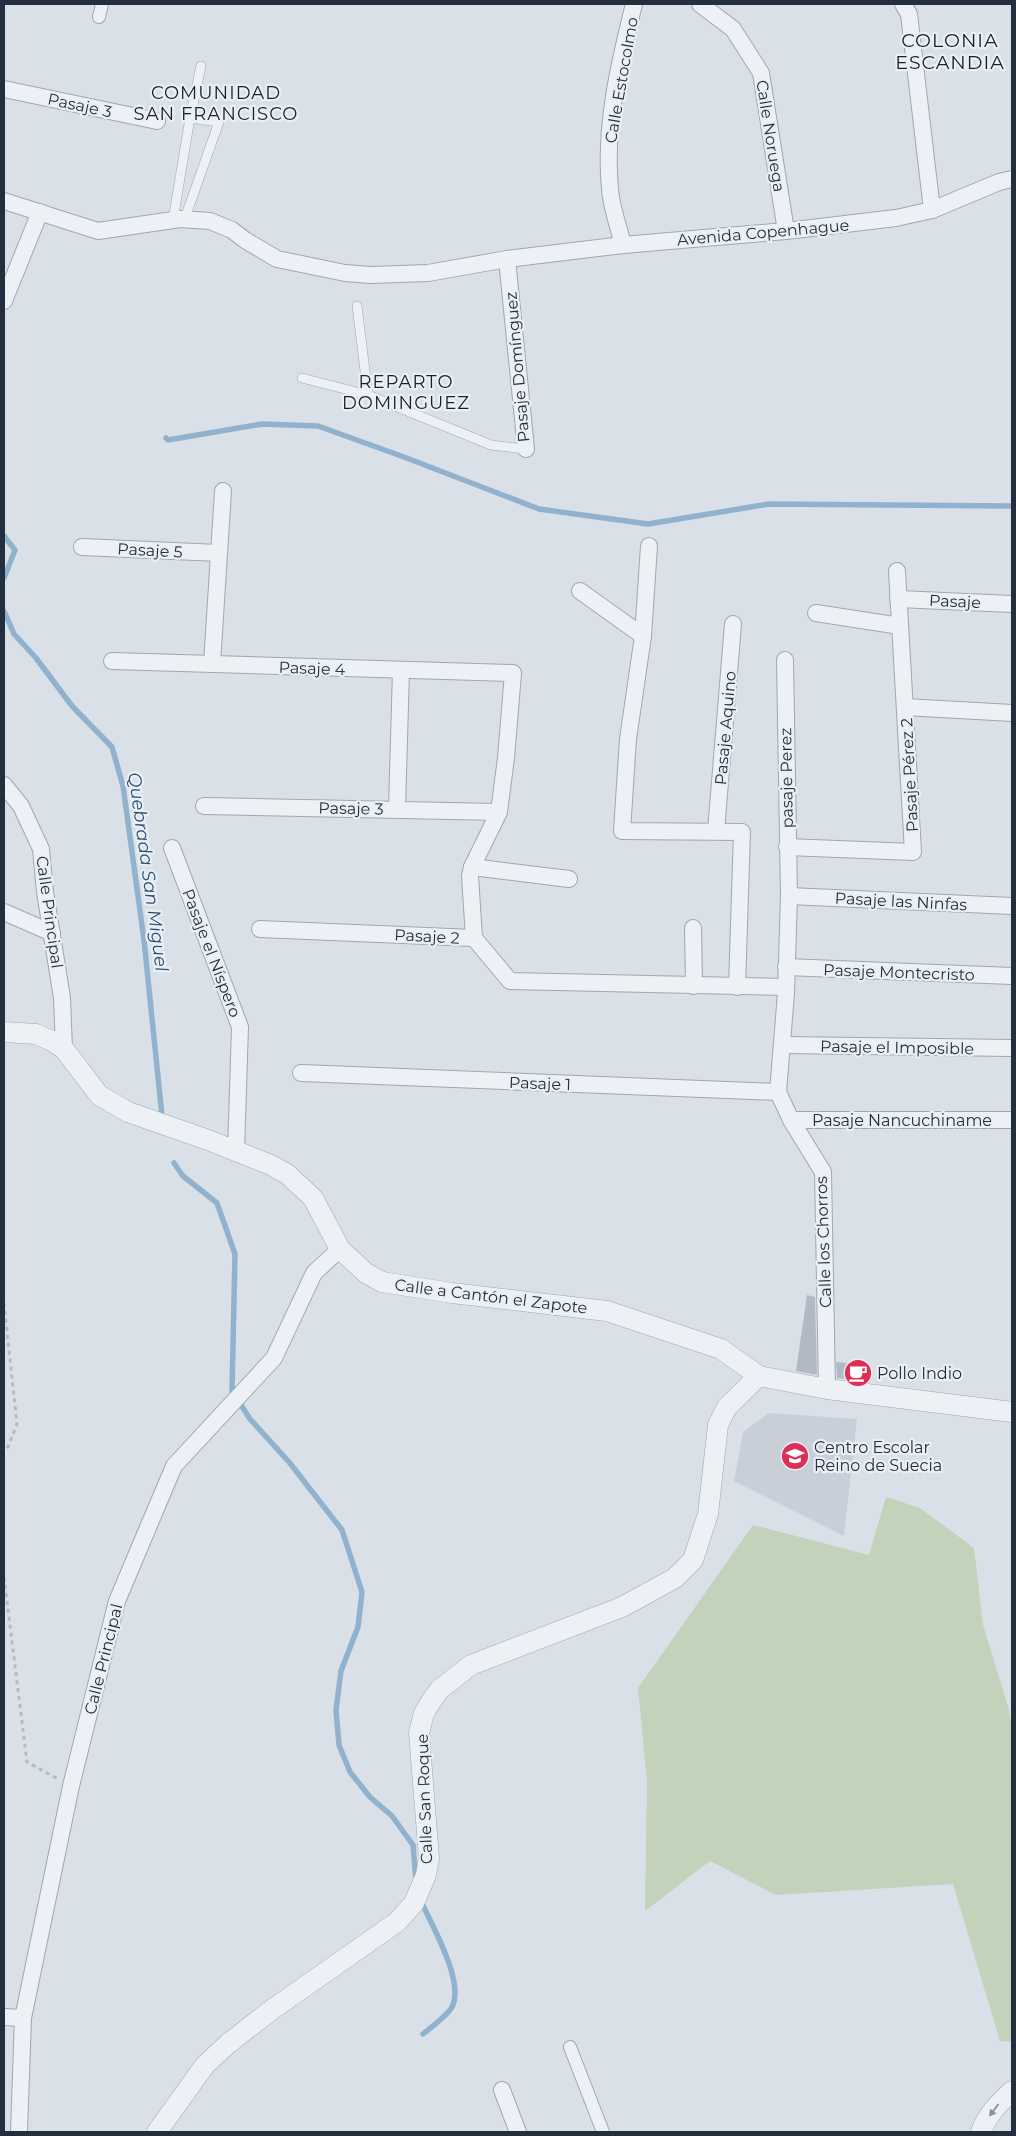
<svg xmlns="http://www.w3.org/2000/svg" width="1016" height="2136" font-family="Montserrat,sans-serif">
<rect width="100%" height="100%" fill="#dae0e7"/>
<path fill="#c8cfd9" d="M769,1413L857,1419L844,1536L734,1481L743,1432Z"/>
<path fill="#c2d2bb" d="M886,1497L920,1508L974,1548L983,1625L1009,1710L1012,1731V2042L1000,2041L953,1884L776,1895L710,1861L645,1911L647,1781L638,1688L753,1525L869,1555Z"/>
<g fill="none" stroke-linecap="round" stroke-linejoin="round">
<g stroke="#91b2cc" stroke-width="5.5">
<path d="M166,438L168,440L262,424L318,426L404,457L539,509L648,524L769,504L1012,506"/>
<path d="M4,536L15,550L4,578"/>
<path d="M4,611L14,634L36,658L72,706L112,747L123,786L144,940L162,1116"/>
<path d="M174,1163L183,1176L217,1203L235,1254L232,1391L250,1419L289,1462L342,1530L362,1592L358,1627L341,1671L336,1710L339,1745L350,1772L370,1797L392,1816L413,1845L416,1880"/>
<path d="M421,1901C432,1926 465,1982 452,2007C448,2015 430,2028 423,2034"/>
</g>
</g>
<g fill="#b1bac4">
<path d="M807,1295L815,1297L817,1375L796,1371Z"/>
<path d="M836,1362L864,1365L862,1381L837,1378Z"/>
</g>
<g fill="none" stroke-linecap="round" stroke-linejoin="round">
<defs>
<g id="service">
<path d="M185,218L219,122L190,118"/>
<path d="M173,220L190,118L201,66"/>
<path d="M357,306L368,395"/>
<path d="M302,378L368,395L491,445L526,449"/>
</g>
<g id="pedestrian">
<path d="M99,17L102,4"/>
<path d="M570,2047L603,2132"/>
</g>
<g id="minor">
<path d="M700,4L733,29L761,73L786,231"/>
<path d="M903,4L909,14L932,210"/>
<path d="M4,89L157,121"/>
<path d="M4,201L98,231L180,219L210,221L232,230L245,240L277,259L345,273L371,275L428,273L507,259L623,245L786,231L896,218L932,210L999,182L1012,179"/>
<path d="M623,245C619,227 611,207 610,189C604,126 619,64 634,4"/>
<path d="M507,259L526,449"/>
<path d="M4,301L40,212"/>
<path d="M649,546L643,636L628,739L622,831L742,832L737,987"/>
<path d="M82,547L219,553"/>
<path d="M580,591L643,636"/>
<path d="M898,599L1012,604"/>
<path d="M816,613L900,626"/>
<path d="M785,660L789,896L786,993L778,1092L791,1120L823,1172L827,1389"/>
<path d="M112,661L513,673L506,758L499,812L472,867L470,876L474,938"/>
<path d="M212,664L223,491"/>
<path d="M905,707L1012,713"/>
<path d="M4,785L21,806L41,849L45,892L62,998L64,1049"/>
<path d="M204,806L499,812"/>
<path d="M397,809L401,670"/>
<path d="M716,831L733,624"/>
<path d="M787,847L913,852L897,571"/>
<path d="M172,848L240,1027L236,1151"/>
<path d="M472,867L569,879"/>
<path d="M789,896L1012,906"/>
<path d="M4,912L52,933"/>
<path d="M693,928L694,986"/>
<path d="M260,929L474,938L510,981L786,987"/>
<path d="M786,967L1012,976"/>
<path d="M783,1045L1012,1048"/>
<path d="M301,1073L778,1092"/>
<path d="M791,1120H1012"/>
<path d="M4,2017L23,2018"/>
<path d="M502,2090L518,2132"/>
<path d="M19,2132L23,2018L71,1786L117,1601L174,1466L274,1358L314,1273L340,1249"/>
</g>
<g id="tertiary">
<path d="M4,1032L36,1034L52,1041L64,1049L99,1095L128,1112L208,1140L271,1165L287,1174L313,1198L340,1249L366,1273L382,1282L452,1293L607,1311L721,1349L759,1376L827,1389L1012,1412"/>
<path d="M157,2132L205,2065L229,2043L270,2011L397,1922L414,1903L426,1875L429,1858L419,1733L424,1713L432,1700L440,1689L471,1665L622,1607L675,1578L693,1560L708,1514L718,1425L727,1407L759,1376"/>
<path d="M981,2132C987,2115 999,2103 1012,2091"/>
</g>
</defs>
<use href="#service" stroke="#9fa7b1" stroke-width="10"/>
<use href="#pedestrian" stroke="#9fa7b1" stroke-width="14"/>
<use href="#minor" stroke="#9fa7b1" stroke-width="18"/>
<use href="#tertiary" stroke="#9fa7b1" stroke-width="21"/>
<g stroke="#b4bbc2" stroke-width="3" stroke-dasharray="4 4" stroke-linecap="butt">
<path d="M4,1303L17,1424L8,1447L4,1449"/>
<path d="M4,1577L27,1762L58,1779"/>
</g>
<use href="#service" stroke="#edf1f5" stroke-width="9"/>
<use href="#pedestrian" stroke="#edf1f5" stroke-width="12"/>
<use href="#minor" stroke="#edf1f5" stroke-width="16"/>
<use href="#tertiary" stroke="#edf1f5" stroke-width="20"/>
</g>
<defs><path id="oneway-solid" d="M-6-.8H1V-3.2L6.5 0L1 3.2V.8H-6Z" transform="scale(1.25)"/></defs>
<use fill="#88909a" href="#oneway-solid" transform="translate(994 2110) rotate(127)"/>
<defs>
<symbol id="cafe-disc" viewBox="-11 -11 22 22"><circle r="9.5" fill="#dc2f56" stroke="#eaeff5"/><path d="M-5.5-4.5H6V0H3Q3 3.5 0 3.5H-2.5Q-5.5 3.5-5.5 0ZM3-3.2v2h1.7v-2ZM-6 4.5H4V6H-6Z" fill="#fff"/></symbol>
<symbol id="school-disc" viewBox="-11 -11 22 22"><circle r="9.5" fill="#dc2f56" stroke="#eaeff5"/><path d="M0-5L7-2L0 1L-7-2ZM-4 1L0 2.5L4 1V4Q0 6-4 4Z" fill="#fff"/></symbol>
</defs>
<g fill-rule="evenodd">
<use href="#cafe-disc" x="842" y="1357" width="32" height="32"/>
<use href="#school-disc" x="779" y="1440" width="32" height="32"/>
</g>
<g text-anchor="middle" stroke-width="4.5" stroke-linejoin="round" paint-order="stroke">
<g font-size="16" fill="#232f3e" stroke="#eaeff5">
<text transform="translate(621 80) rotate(-80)" y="6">Calle Estocolmo</text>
<text transform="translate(80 105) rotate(12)" y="6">Pasaje 3</text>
<text transform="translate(771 136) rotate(81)" y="6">Calle Noruega</text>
<text transform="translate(763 232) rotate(-5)" y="6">Avenida Copenhague</text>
<text transform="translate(517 367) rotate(-95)" y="6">Pasaje Domínguez</text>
<text transform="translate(150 550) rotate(3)" y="6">Pasaje 5</text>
<text transform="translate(955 601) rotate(3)" y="6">Pasaje</text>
<text transform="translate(312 668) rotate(2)" y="6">Pasaje 4</text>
<text transform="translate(725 728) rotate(-85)" y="6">Pasaje Aquino</text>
<text transform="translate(909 775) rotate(-93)" y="6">Pasaje Pérez 2</text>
<text transform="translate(786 778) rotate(-91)" y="6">pasaje Perez</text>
<text transform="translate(351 808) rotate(1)" y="6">Pasaje 3</text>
<text transform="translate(901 901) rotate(3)" y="6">Pasaje las Ninfas</text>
<text transform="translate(50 912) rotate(82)" y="6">Calle Principal</text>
<text transform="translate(427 936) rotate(3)" y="6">Pasaje 2</text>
<text transform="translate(212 953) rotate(69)" y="6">Pasaje el Níspero</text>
<text transform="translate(899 972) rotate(2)" y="6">Pasaje Montecristo</text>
<text transform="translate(897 1047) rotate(1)" y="6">Pasaje el Imposible</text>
<text transform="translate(540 1083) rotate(2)" y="6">Pasaje 1</text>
<text x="902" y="1126">Pasaje Nancuchiname</text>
<text transform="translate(823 1242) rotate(-92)" y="6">Calle los Chorros</text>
<text transform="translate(491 1296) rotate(7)" y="6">Calle a Cantón el Zapote</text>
<text transform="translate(103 1659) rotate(-76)" y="6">Calle Principal</text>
<text transform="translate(424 1799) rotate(-92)" y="6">Calle San Roque</text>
</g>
<g font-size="16" fill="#232f3e" stroke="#eaeff5" text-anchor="start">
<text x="877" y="1379">Pollo Indio</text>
<text x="814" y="1453">Centro Escolar<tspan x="814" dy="18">Reino de Suecia</tspan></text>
</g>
<g font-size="18" letter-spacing="1" fill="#16202e" stroke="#eaeff5">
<text x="216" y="99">COMUNIDAD<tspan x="216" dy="21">SAN FRANCISCO</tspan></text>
<text x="406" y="388">REPARTO<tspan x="406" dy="21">DOMINGUEZ</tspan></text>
</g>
<g font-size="18" font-style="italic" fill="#295176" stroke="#eaeff5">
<text transform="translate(148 872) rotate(82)" y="6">Quebrada San Miguel</text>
</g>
<g font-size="19" letter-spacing="1" fill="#16202e" stroke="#eaeff5">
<text x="950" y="47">COLONIA<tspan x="950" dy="22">ESCANDIA</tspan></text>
</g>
</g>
<rect width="1016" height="2136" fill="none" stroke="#232f3e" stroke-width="10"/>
</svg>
